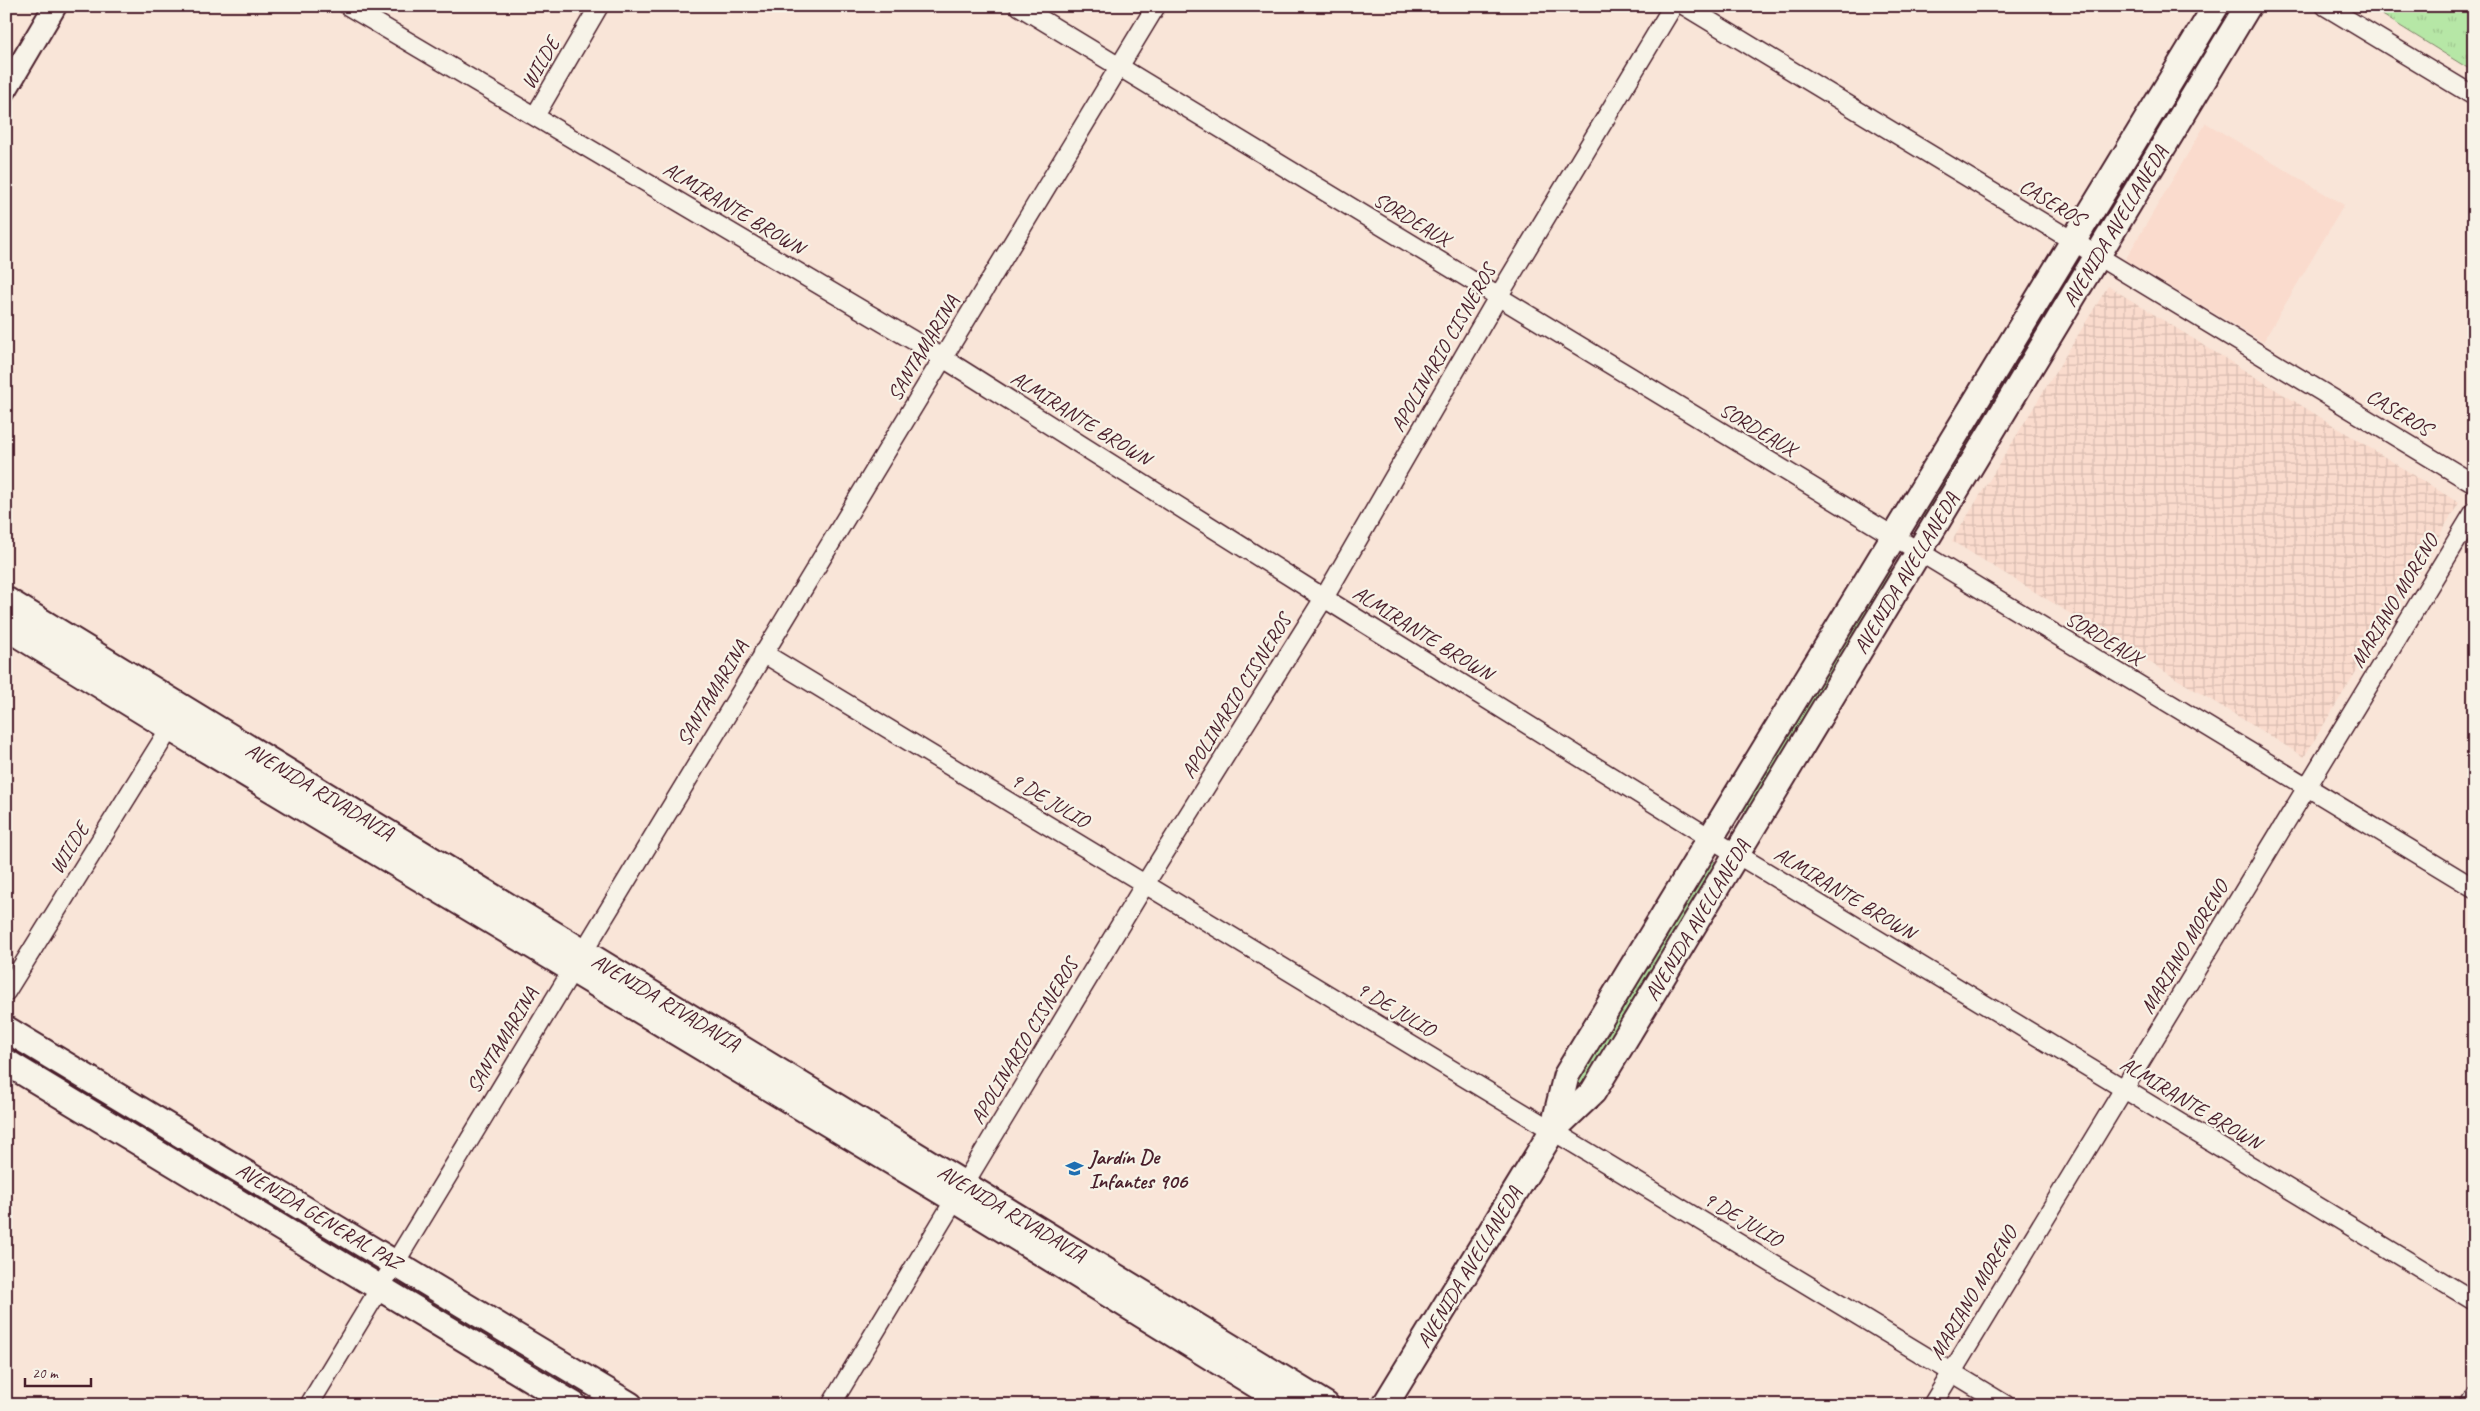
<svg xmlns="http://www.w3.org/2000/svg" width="2480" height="1411" font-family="Caveat,sans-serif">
<defs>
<pattern id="industrial-grid" width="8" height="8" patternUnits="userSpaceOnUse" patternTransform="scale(1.25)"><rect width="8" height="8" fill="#fadbcd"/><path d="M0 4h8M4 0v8" fill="none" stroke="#d8bcb0"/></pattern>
<pattern id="grass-dots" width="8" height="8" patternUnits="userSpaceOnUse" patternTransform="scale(1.25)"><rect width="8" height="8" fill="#b6e7a6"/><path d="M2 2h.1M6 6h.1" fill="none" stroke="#9ec68f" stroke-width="1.8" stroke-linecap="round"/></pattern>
<pattern id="park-tufts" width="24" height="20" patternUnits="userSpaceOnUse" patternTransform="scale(1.25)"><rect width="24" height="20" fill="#b6e7a6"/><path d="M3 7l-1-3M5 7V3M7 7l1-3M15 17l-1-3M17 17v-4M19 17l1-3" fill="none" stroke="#9ec68f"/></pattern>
</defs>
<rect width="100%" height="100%" fill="#f9e5d8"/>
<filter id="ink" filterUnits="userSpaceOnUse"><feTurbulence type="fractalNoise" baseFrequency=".02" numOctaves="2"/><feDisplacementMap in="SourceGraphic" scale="10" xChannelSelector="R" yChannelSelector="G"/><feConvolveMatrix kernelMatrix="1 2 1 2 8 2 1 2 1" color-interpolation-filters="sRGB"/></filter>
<g filter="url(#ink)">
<path fill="#fadbcd" d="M2206,123L2344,205L2263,342L2125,260Z"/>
<path fill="url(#industrial-grid)" d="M2108,286L2459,503L2304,757L1952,541Z"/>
<g fill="url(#grass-dots)" stroke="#808368">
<path d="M2229,6H2243L2105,232L2095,226Z"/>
<path d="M2063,275L2073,281L1925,522L1915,516Z"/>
<path d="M1885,565L1895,571L1748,812L1738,806Z"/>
<path d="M1711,859L1721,866L1573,1107L1563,1101Z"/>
<path d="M432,1297L493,1335L490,1340L429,1302Z"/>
</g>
<path fill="url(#park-tufts)" stroke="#808368" d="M2368,6H2474V72Z"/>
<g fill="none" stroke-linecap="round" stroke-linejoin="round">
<defs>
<g id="minor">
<path d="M348,6L943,358L1324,598L1710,838L2474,1301"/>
<path d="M1019,6L2474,888"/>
<path d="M1685,6L2474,484"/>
<path d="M2325,6L2474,96"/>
<path d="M535,116L599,6"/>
<path d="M763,653L2006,1405"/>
<path d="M6,992L170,728"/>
<path d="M309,1405L1156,6"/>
<path d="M831,1405L1145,884L1324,598L1498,297L1673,6"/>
<path d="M1932,1405L2474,512"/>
<path d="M2469,1405L2474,1397"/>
</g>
<path id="tertiary" d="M6,89L55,6"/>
<g id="secondary">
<path d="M6,600L1326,1405"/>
<path d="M6,627L170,728L954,1199L1289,1405"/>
<path d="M6,1029L630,1405"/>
<path d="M6,1062L574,1405"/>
<path d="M1553,1130L1566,1076L2216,6"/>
<path d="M1385,1405L1553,1130L1593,1092L2248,6"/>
</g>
</defs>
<use href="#minor" stroke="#4a1f2b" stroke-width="21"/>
<use href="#tertiary" stroke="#4a1f2b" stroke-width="26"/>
<use href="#secondary" stroke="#4a1f2b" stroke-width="29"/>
<use href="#minor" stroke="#f7f3e8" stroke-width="18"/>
<use href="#tertiary" stroke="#f7f3e8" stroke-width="22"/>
<use href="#secondary" stroke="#f7f3e8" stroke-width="25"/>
</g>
</g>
<defs>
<symbol id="school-bare" viewBox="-9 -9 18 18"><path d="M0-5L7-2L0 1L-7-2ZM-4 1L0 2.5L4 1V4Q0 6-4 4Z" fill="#1f6fb2" stroke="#f7f3e8" stroke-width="2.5" paint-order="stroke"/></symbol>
</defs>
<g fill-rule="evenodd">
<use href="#school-bare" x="1062" y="1156" width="25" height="25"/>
</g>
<g text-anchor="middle" stroke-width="4.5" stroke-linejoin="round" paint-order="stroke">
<g font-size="21" fill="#4a1f2b" stroke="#f7f3e8">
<text transform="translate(540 63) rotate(-60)" y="7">WILDE</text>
<text transform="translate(2052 202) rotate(31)" y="7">CASEROS</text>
<text transform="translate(734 208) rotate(31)" y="7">ALMIRANTE BROWN</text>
<text transform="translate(1412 219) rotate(31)" y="7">SORDEAUX</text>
<text transform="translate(2115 226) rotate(-59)" y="7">AVENIDA AVELLANEDA</text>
<text transform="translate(923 348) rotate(-59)" y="7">SANTAMARINA</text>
<text transform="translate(1443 348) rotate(-60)" y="7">APOLINARIO CISNEROS</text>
<text transform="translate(2399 412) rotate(31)" y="7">CASEROS</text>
<text transform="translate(1081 418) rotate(32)" y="7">ALMIRANTE BROWN</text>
<text transform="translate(1758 429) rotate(31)" y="7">SORDEAUX</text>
<text transform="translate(1906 573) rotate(-59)" y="7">AVENIDA AVELLANEDA</text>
<text transform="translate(2394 601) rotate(-59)" y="7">MARIANO MORENO</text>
<text transform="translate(1423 633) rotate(32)" y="7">ALMIRANTE BROWN</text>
<text transform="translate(2104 638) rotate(31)" y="7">SORDEAUX</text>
<text transform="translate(712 693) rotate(-59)" y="7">SANTAMARINA</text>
<text transform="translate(1236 696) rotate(-58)" y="7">APOLINARIO CISNEROS</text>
<text transform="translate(320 791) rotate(31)" y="7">AVENIDA RIVADAVIA</text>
<text transform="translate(1050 800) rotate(31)" y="7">9 DE JULIO</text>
<text transform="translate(69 848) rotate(-58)" y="7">WILDE</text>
<text transform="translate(1845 893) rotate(31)" y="7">ALMIRANTE BROWN</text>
<text transform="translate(1697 920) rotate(-59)" y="7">AVENIDA AVELLANEDA</text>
<text transform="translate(2184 947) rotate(-59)" y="7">MARIANO MORENO</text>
<text transform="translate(666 1002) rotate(31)" y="7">AVENIDA RIVADAVIA</text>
<text transform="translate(1396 1009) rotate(31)" y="7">9 DE JULIO</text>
<text transform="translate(502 1040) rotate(-59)" y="7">SANTAMARINA</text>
<text transform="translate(1024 1041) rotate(-59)" y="7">APOLINARIO CISNEROS</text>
<text transform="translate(2191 1103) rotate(31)" y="7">ALMIRANTE BROWN</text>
<text transform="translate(1012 1213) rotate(31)" y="7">AVENIDA RIVADAVIA</text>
<text transform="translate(319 1216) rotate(31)" y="7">AVENIDA GENERAL PAZ</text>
<text transform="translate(1743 1219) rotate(31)" y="7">9 DE JULIO</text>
<text transform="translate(1469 1267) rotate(-59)" y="7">AVENIDA AVELLANEDA</text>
<text transform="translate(1973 1293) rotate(-59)" y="7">MARIANO MORENO</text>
</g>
<g font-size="21" font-weight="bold" fill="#4a1f2b" stroke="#f7f3e8" text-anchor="start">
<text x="1089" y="1164">Jardín De<tspan x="1089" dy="24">Infantes 906</tspan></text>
</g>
</g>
<rect width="2480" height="1411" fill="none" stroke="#f7f3e8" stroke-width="25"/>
<rect x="12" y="12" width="2455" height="1386" fill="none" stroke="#4a1f2b" stroke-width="2" filter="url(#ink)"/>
<path d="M25 1378v8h66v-8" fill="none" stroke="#4a1f2b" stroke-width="2.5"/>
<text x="32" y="1378" font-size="15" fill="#4a1f2b" stroke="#f7f3e8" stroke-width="4" paint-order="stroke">20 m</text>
</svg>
